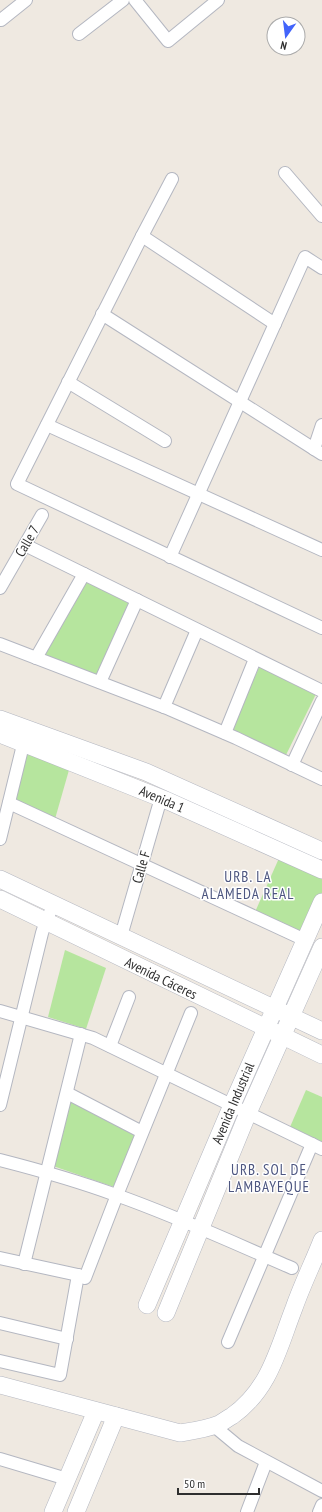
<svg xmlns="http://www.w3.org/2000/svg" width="322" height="1512" font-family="'PT Sans Narrow',sans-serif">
<rect width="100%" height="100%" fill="#efe9e1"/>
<g fill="#b6e59e">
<path d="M86,582L130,602L97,678L43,657Z"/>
<path d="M260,665L316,694L285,757L231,730Z"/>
<path d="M28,747L71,763L55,819L14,800Z"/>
<path d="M280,856L322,876V893L304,934L255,912Z"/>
<path d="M65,950L106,968L86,1029L48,1017Z"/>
<path d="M306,1090L322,1097V1142L290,1127Z"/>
<path d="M69,1100L136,1134L114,1187L53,1166Z"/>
</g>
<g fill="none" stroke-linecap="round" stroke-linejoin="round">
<defs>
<g id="street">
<path d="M135,0L168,41L218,0"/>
<path d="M1,20L26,0"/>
<path d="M79,34L123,0"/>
<path d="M285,173L322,216"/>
<path d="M172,179L142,236L17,484L322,628"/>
<path d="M142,236L275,324"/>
<path d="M102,314L322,454"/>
<path d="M68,382L165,441"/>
<path d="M47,425L322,550"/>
<path d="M314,449L322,425"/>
<path d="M25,545L322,691"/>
<path d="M170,557L305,257L322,268"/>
<path d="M0,588L42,515"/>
<path d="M0,644L169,709L236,738L322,779"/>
<path d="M36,658L84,574"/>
<path d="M100,682L137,600"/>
<path d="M164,707L197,630"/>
<path d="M225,733L255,659"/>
<path d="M292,765L322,701"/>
<path d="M9,803L305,940"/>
<path d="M0,839L22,749"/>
<path d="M121,936L161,798"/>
<path d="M0,1011L93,1038L322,1149"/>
<path d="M110,1046L129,997"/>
<path d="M67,1093L142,1132"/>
<path d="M0,1105L42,933L46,921L54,904"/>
<path d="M0,1160C39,1170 78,1181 116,1195C176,1216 234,1243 292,1268"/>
<path d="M0,1258L78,1275L85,1278L117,1195L191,1013"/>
<path d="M24,1264L81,1034"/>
<path d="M0,1323L67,1339"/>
<path d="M228,1342L312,1144"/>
<path d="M0,1361L60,1375L78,1275"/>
<path d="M214,1426L238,1446L322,1491"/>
<path d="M0,1459L67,1479"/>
<path d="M247,1512L266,1462"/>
<path d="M319,1512L322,1505"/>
</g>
<g id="secondary">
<path d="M0,719L146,772L322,851"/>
<path d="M0,734L168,801L322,870"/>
<path d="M0,879L322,1031"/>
<path d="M0,899L322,1055"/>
<path d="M147,1305L232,1105L322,902"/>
<path d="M166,1313L248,1113L322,947"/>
<path d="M0,1385L180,1433C193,1431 207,1429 219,1424C223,1422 228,1418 232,1416C270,1389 278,1349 294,1308C302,1285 313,1263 322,1240"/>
<path d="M53,1512L96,1411"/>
<path d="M76,1512L116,1416"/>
</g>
</defs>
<use href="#street" stroke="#b4b7c1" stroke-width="14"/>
<use href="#secondary" stroke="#b4b7c1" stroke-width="18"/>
<use href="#street" stroke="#fff" stroke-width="12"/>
<use href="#secondary" stroke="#fff" stroke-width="17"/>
</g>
<g text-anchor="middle" stroke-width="3" stroke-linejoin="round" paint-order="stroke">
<g font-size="14" fill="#2e2e2e" stroke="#fff">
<text transform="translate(27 541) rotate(-60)" y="5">Calle 7</text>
<text transform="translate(162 799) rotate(23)" y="5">Avenida 1</text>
<text transform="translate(141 867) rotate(-74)" y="5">Calle F</text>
<text transform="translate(161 978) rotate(26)" y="5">Avenida Cáceres</text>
<text transform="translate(233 1103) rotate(-67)" y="5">Avenida Industrial</text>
</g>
<g font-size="15" letter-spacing="1" fill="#4d5680" stroke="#fff">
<text x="248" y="882">URB. LA<tspan x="248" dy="17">ALAMEDA REAL</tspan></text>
<text x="269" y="1175">URB. SOL DE<tspan x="269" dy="17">LAMBAYEQUE</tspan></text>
</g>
</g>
<g transform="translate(286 36) rotate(194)"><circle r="19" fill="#ffffff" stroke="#ababab"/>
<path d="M0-3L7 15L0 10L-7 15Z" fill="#4264fb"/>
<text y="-6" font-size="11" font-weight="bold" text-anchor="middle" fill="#2e2e2e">N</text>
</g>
<path d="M178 1488v6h81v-6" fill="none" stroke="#2e2e2e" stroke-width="2"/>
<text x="184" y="1488" font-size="12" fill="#2e2e2e" stroke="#ffffff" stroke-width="3" paint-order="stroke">50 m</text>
</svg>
